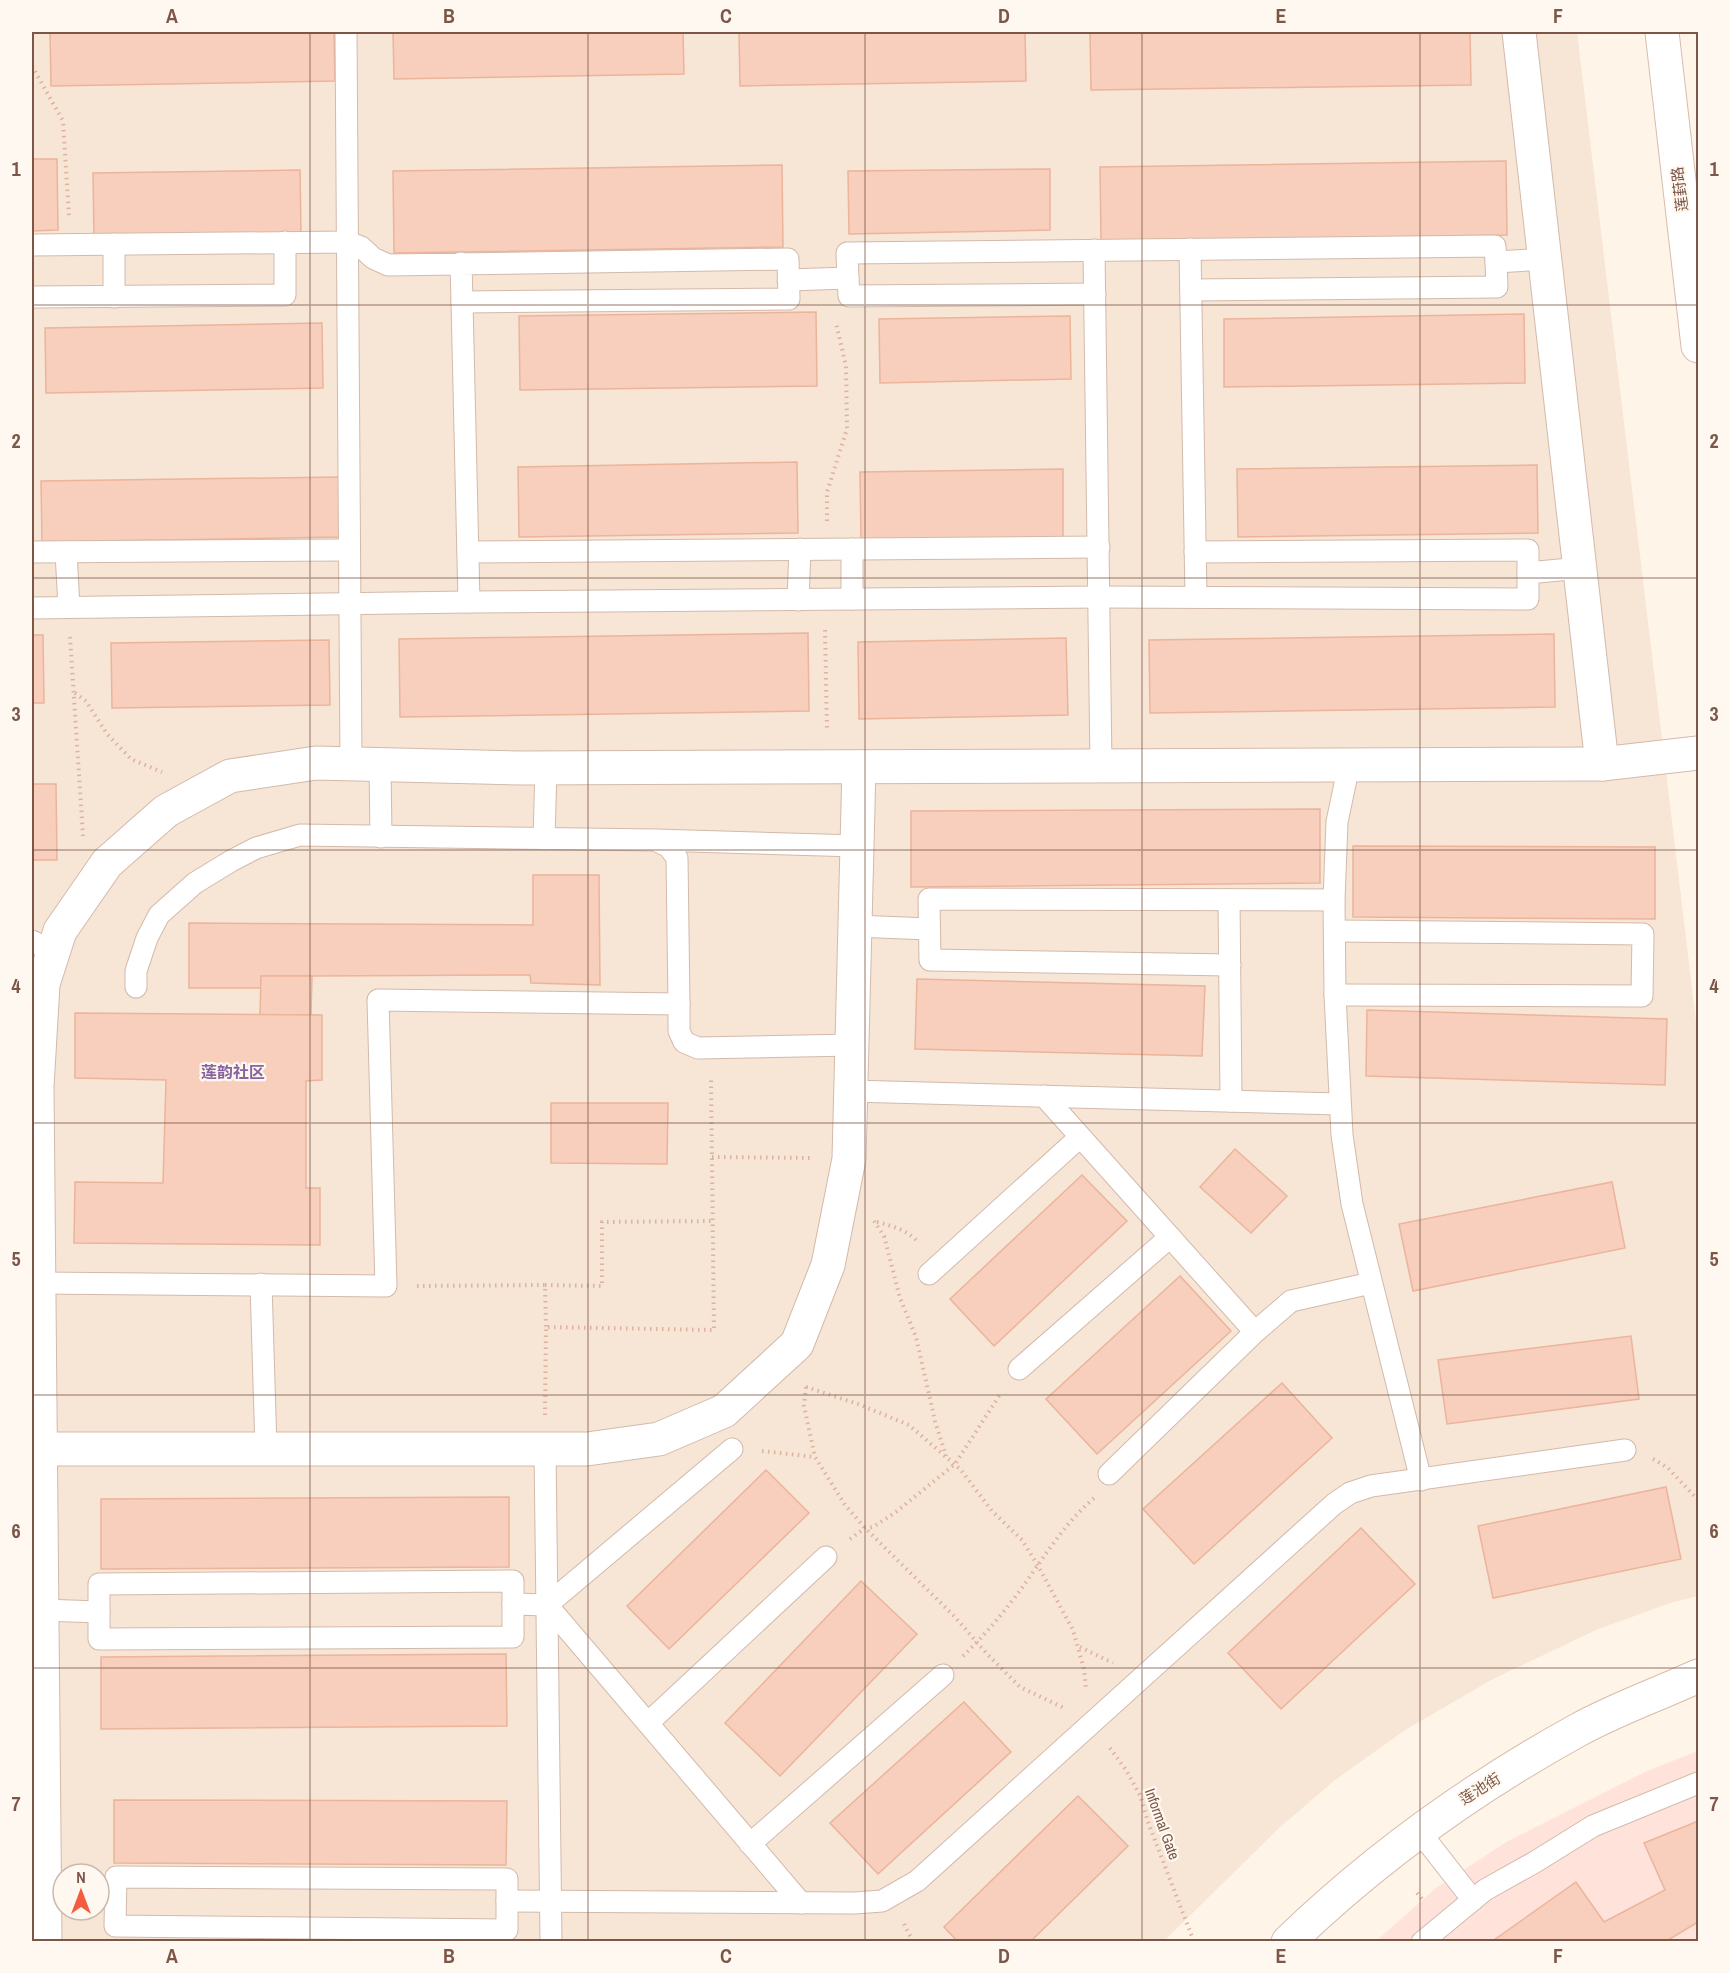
<svg xmlns="http://www.w3.org/2000/svg" width="1730" height="1973" font-family="'Archivo Narrow','Noto Sans SC',sans-serif">
<rect width="100%" height="100%" fill="#fef4e7"/>
<path fill="#f7e5d5" fill-rule="evenodd" d="M32,32H1577L1698,1038V1596L1670,1603L1596,1630L1493,1679L1405,1730L1335,1780L1279,1828L1164,1941L32,1942ZM63,1874H99V1910H63Z"/>
<path fill="#ffe3db" d="M1698,1751V1941L1375,1942L1436,1888L1508,1841L1647,1771Z"/>
<g fill="#f7cfbc" stroke="#ebb49b" stroke-width="1.5">
<path d="M50,32H334L335,81L51,86Z"/>
<path d="M393,32H683L684,74L394,79Z"/>
<path d="M739,32H1025L1026,81L740,86Z"/>
<path d="M1090,32H1470L1471,85L1091,90Z"/>
<path d="M32,159H57L58,230L32,231Z"/>
<path d="M1506,161L1507,235L1101,241L1100,167Z"/>
<path d="M782,165L783,247L394,253L393,171Z"/>
<path d="M1050,169V230L849,234L848,171Z"/>
<path d="M300,170L301,235L94,238L93,173Z"/>
<path d="M816,312L817,386L520,390L519,316Z"/>
<path d="M1524,314L1525,383L1224,387V319Z"/>
<path d="M1070,316L1071,379L880,383L879,319Z"/>
<path d="M322,323L323,388L46,393L45,328Z"/>
<path d="M797,462L798,533L519,537L518,467Z"/>
<path d="M1537,465L1538,533L1238,537L1237,469Z"/>
<path d="M1063,469V537L861,540L860,472Z"/>
<path d="M340,477V537L42,542L41,481Z"/>
<path d="M808,633L809,711L400,717L399,639Z"/>
<path d="M1554,634L1555,707L1150,713L1149,640Z"/>
<path d="M32,635H43L44,703H32Z"/>
<path d="M1066,638L1068,715L859,719L858,642Z"/>
<path d="M329,640L330,705L112,708L111,643Z"/>
<path d="M32,784H56L57,860H32Z"/>
<path d="M1320,809V883L911,887V811Z"/>
<path d="M1353,846L1655,847V919L1353,917Z"/>
<path d="M533,875H599L600,985L531,983L530,975L312,976H261V988H189V923L533,925Z"/>
<path d="M261,976H312L311,1015H260Z"/>
<path d="M917,979L1205,986L1202,1056L915,1049Z"/>
<path d="M1367,1010L1667,1019L1665,1085L1366,1076Z"/>
<path d="M75,1013L322,1015V1080L306,1081V1188H320V1245L74,1243L75,1182L163,1183L166,1080L75,1078Z"/>
<path d="M551,1103H668L667,1164L551,1163Z"/>
<path d="M1235,1149L1287,1196L1251,1233L1200,1187Z"/>
<path d="M1082,1175L1127,1221L994,1346L950,1299Z"/>
<path d="M1612,1182L1625,1248L1413,1291L1399,1224Z"/>
<path d="M1180,1276L1231,1331L1097,1454L1046,1399Z"/>
<path d="M1631,1336L1639,1399L1447,1424L1438,1360Z"/>
<path d="M1282,1383L1332,1438L1194,1564L1143,1509Z"/>
<path d="M766,1470L809,1513L669,1649L627,1606Z"/>
<path d="M1666,1487L1681,1559L1493,1598L1478,1526Z"/>
<path d="M509,1497V1567L101,1569V1499Z"/>
<path d="M1361,1528L1415,1584L1281,1709L1228,1653Z"/>
<path d="M861,1581L917,1634L780,1776L725,1723Z"/>
<path d="M506,1654L507,1726L101,1729V1657Z"/>
<path d="M964,1702L1011,1752L878,1874L830,1823Z"/>
<path d="M1078,1796L1128,1846L1030,1942H958L944,1927Z"/>
<path d="M114,1800L507,1801L506,1865L114,1863Z"/>
<path d="M1698,1821V1922L1665,1942H1491L1576,1882L1604,1922L1665,1890L1644,1843Z"/>
</g>
<g fill="none" stroke-linecap="round" stroke-linejoin="round">
<defs>
<g id="service">
<path d="M346,32L351,765"/>
<path d="M114,244V297"/>
<path d="M32,245L348,242L361,247L373,258L388,265L788,259L789,299L462,302L461,263"/>
<path d="M1190,249L1196,597"/>
<path d="M1094,250L1101,766"/>
<path d="M848,278L849,296L1095,294"/>
<path d="M788,280L848,278L847,253L1495,246L1496,262L1545,259"/>
<path d="M1191,290L1497,287L1496,262"/>
<path d="M32,297L285,295V242"/>
<path d="M462,302L469,602"/>
<path d="M852,549V599"/>
<path d="M32,552L349,550"/>
<path d="M66,552L69,607"/>
<path d="M468,552L1099,547"/>
<path d="M1195,552L1528,550V573"/>
<path d="M798,600L800,549"/>
<path d="M32,608L469,602L1100,597L1528,599V573L1580,568"/>
<path d="M380,765L381,837"/>
<path d="M1349,765L1337,822L1334,900L1335,995L1342,1135L1352,1204L1421,1480"/>
<path d="M544,839L546,768"/>
<path d="M656,840L857,846"/>
<path d="M1229,900L1231,1101"/>
<path d="M855,926L929,929"/>
<path d="M1335,931L1643,934L1642,996L1335,995"/>
<path d="M32,941L53,952"/>
<path d="M1230,965L930,960L929,899L1334,900"/>
<path d="M136,987V971L147,938L159,915L195,883L231,861L256,848L300,835L655,840L669,847L677,858L679,1004"/>
<path d="M851,1091L1340,1104"/>
<path d="M1044,1096L1255,1332"/>
<path d="M929,1274L1080,1137"/>
<path d="M39,1283L386,1286L378,1000L679,1004V1031L684,1042L698,1048L852,1045"/>
<path d="M261,1284L266,1449"/>
<path d="M1019,1369L1170,1237"/>
<path d="M545,1449L551,1942"/>
<path d="M1109,1474L1255,1332L1291,1301L1371,1283"/>
<path d="M513,1581V1637L99,1639V1584Z"/>
<path d="M513,1604L547,1605L801,1903"/>
<path d="M547,1605L732,1449"/>
<path d="M42,1610L99,1612"/>
<path d="M648,1723L826,1557"/>
<path d="M1419,1831L1473,1900"/>
<path d="M750,1844L943,1675"/>
<path d="M116,1877L507,1879V1930L115,1926Z"/>
<path d="M507,1901L855,1903L882,1901L917,1881L1334,1504L1350,1493L1371,1486L1625,1450"/>
<path d="M1422,1942L1485,1890L1535,1862L1593,1826L1698,1783"/>
</g>
<g id="minor">
<path d="M1519,32L1602,764L1698,753"/>
<path d="M40,1449H587L659,1439L724,1411L797,1344L828,1265L849,1159L859,767"/>
<path d="M45,1942L37,1087L43,984L60,931L107,863L166,811L230,776L316,763L521,768L1602,764"/>
</g>
<g id="secondary">
<path d="M1662,32L1698,346"/>
<path d="M1288,1942C1376,1857 1471,1789 1578,1730C1616,1709 1659,1694 1698,1676"/>
</g>
</defs>
<use href="#service" stroke="#d3baab" stroke-width="23"/>
<use href="#minor" stroke="#d3baab" stroke-width="35"/>
<use href="#secondary" stroke="#d8bcaa" stroke-width="35"/>
<g stroke="#ddb29e" stroke-width="4" stroke-dasharray="1.5 4.5" stroke-linecap="butt">
<path d="M32,66L63,121L69,216"/>
<path d="M827,521V492L847,429L846,366L836,323"/>
<path d="M825,630L827,730"/>
<path d="M70,637L83,836"/>
<path d="M75,693L86,701L107,734L131,759L162,772"/>
<path d="M712,1157L814,1158"/>
<path d="M874,1221L884,1236L900,1298L916,1337L935,1421L946,1456"/>
<path d="M877,1222C893,1226 907,1230 918,1242"/>
<path d="M545,1285L602,1286V1222L713,1221"/>
<path d="M417,1286L545,1285L546,1327"/>
<path d="M806,1387L804,1406L815,1457L845,1505L865,1528L954,1616L988,1655L1020,1687L1064,1708"/>
<path d="M806,1387L858,1404L909,1425L961,1470L992,1511L1022,1540L1037,1564L1073,1630L1084,1669L1086,1689"/>
<path d="M545,1415L546,1327L714,1330L711,1078"/>
<path d="M762,1451L815,1457"/>
<path d="M1653,1459L1668,1468L1698,1500"/>
<path d="M850,1539L865,1528L873,1527L896,1512L955,1464L1001,1393"/>
<path d="M1080,1647L1113,1663"/>
<path d="M963,1656C985,1635 1006,1610 1024,1585C1046,1554 1065,1523 1094,1498"/>
<path d="M1110,1748L1126,1770L1140,1795L1148,1822L1194,1942"/>
<path d="M1417,1893L1424,1901"/>
<path d="M904,1924L913,1942"/>
<path d="M1697,1942L1698,1941"/>
</g>
<use href="#service" stroke="#fff" stroke-width="21"/>
<use href="#minor" stroke="#fff" stroke-width="33"/>
<use href="#secondary" stroke="#fff" stroke-width="33"/>
</g>
<path fill="none" stroke="#7c5748" stroke-width="1.5" stroke-opacity="0.55" d="M310,32V1942M588,32V1942M865,32V1942M1142,32V1942M1420,32V1942M32,305H1698M32,578H1698M32,850H1698M32,1123H1698M32,1395H1698M32,1668H1698"/>
<g text-anchor="middle" stroke-width="4.5" stroke-linejoin="round" paint-order="stroke">
<g font-size="15" fill="#7c5748" stroke="#fff8f0">
<text transform="translate(1680 189) rotate(-97)" y="5">莲葑路</text>
<text transform="translate(1480 1789) rotate(-32)" y="5">莲池街</text>
<text transform="translate(1162 1824) rotate(70)" y="5">Informal Gate</text>
</g>
<g font-size="16" font-weight="bold" fill="#87649f" stroke="#fff8f0">
<text x="233" y="1078">莲韵社区</text>
</g>
</g>
<rect width="1730" height="1973" fill="none" stroke="#fff8f0" stroke-width="66"/>
<g transform="translate(81 1892)"><circle r="28" fill="#fff8f0" stroke="#cbb8ad" stroke-width="1.5"/>
<path d="M0-4.5L10 22L0 15L-10 22Z" fill="#f45c41"/>
<text y="-9" font-size="16" font-weight="bold" text-anchor="middle" fill="#7c5748">N</text>
</g>
<rect x="33" y="33" width="1664" height="1907" fill="none" stroke="#7c5748" stroke-width="2"/>
<g font-size="20" text-anchor="middle" font-weight="bold" fill="#7c5748">
<text x="172" y="23">A</text>
<text x="449" y="23">B</text>
<text x="726" y="23">C</text>
<text x="1004" y="23">D</text>
<text x="1281" y="23">E</text>
<text x="1558" y="23">F</text>
<text x="16" y="176">1</text>
<text x="1714" y="176">1</text>
<text x="16" y="448">2</text>
<text x="1714" y="448">2</text>
<text x="16" y="721">3</text>
<text x="1714" y="721">3</text>
<text x="16" y="993">4</text>
<text x="1714" y="993">4</text>
<text x="16" y="1266">5</text>
<text x="1714" y="1266">5</text>
<text x="16" y="1538">6</text>
<text x="1714" y="1538">6</text>
<text x="16" y="1811">7</text>
<text x="1714" y="1811">7</text>
<text x="172" y="1963">A</text>
<text x="449" y="1963">B</text>
<text x="726" y="1963">C</text>
<text x="1004" y="1963">D</text>
<text x="1281" y="1963">E</text>
<text x="1558" y="1963">F</text>
</g>
</svg>
